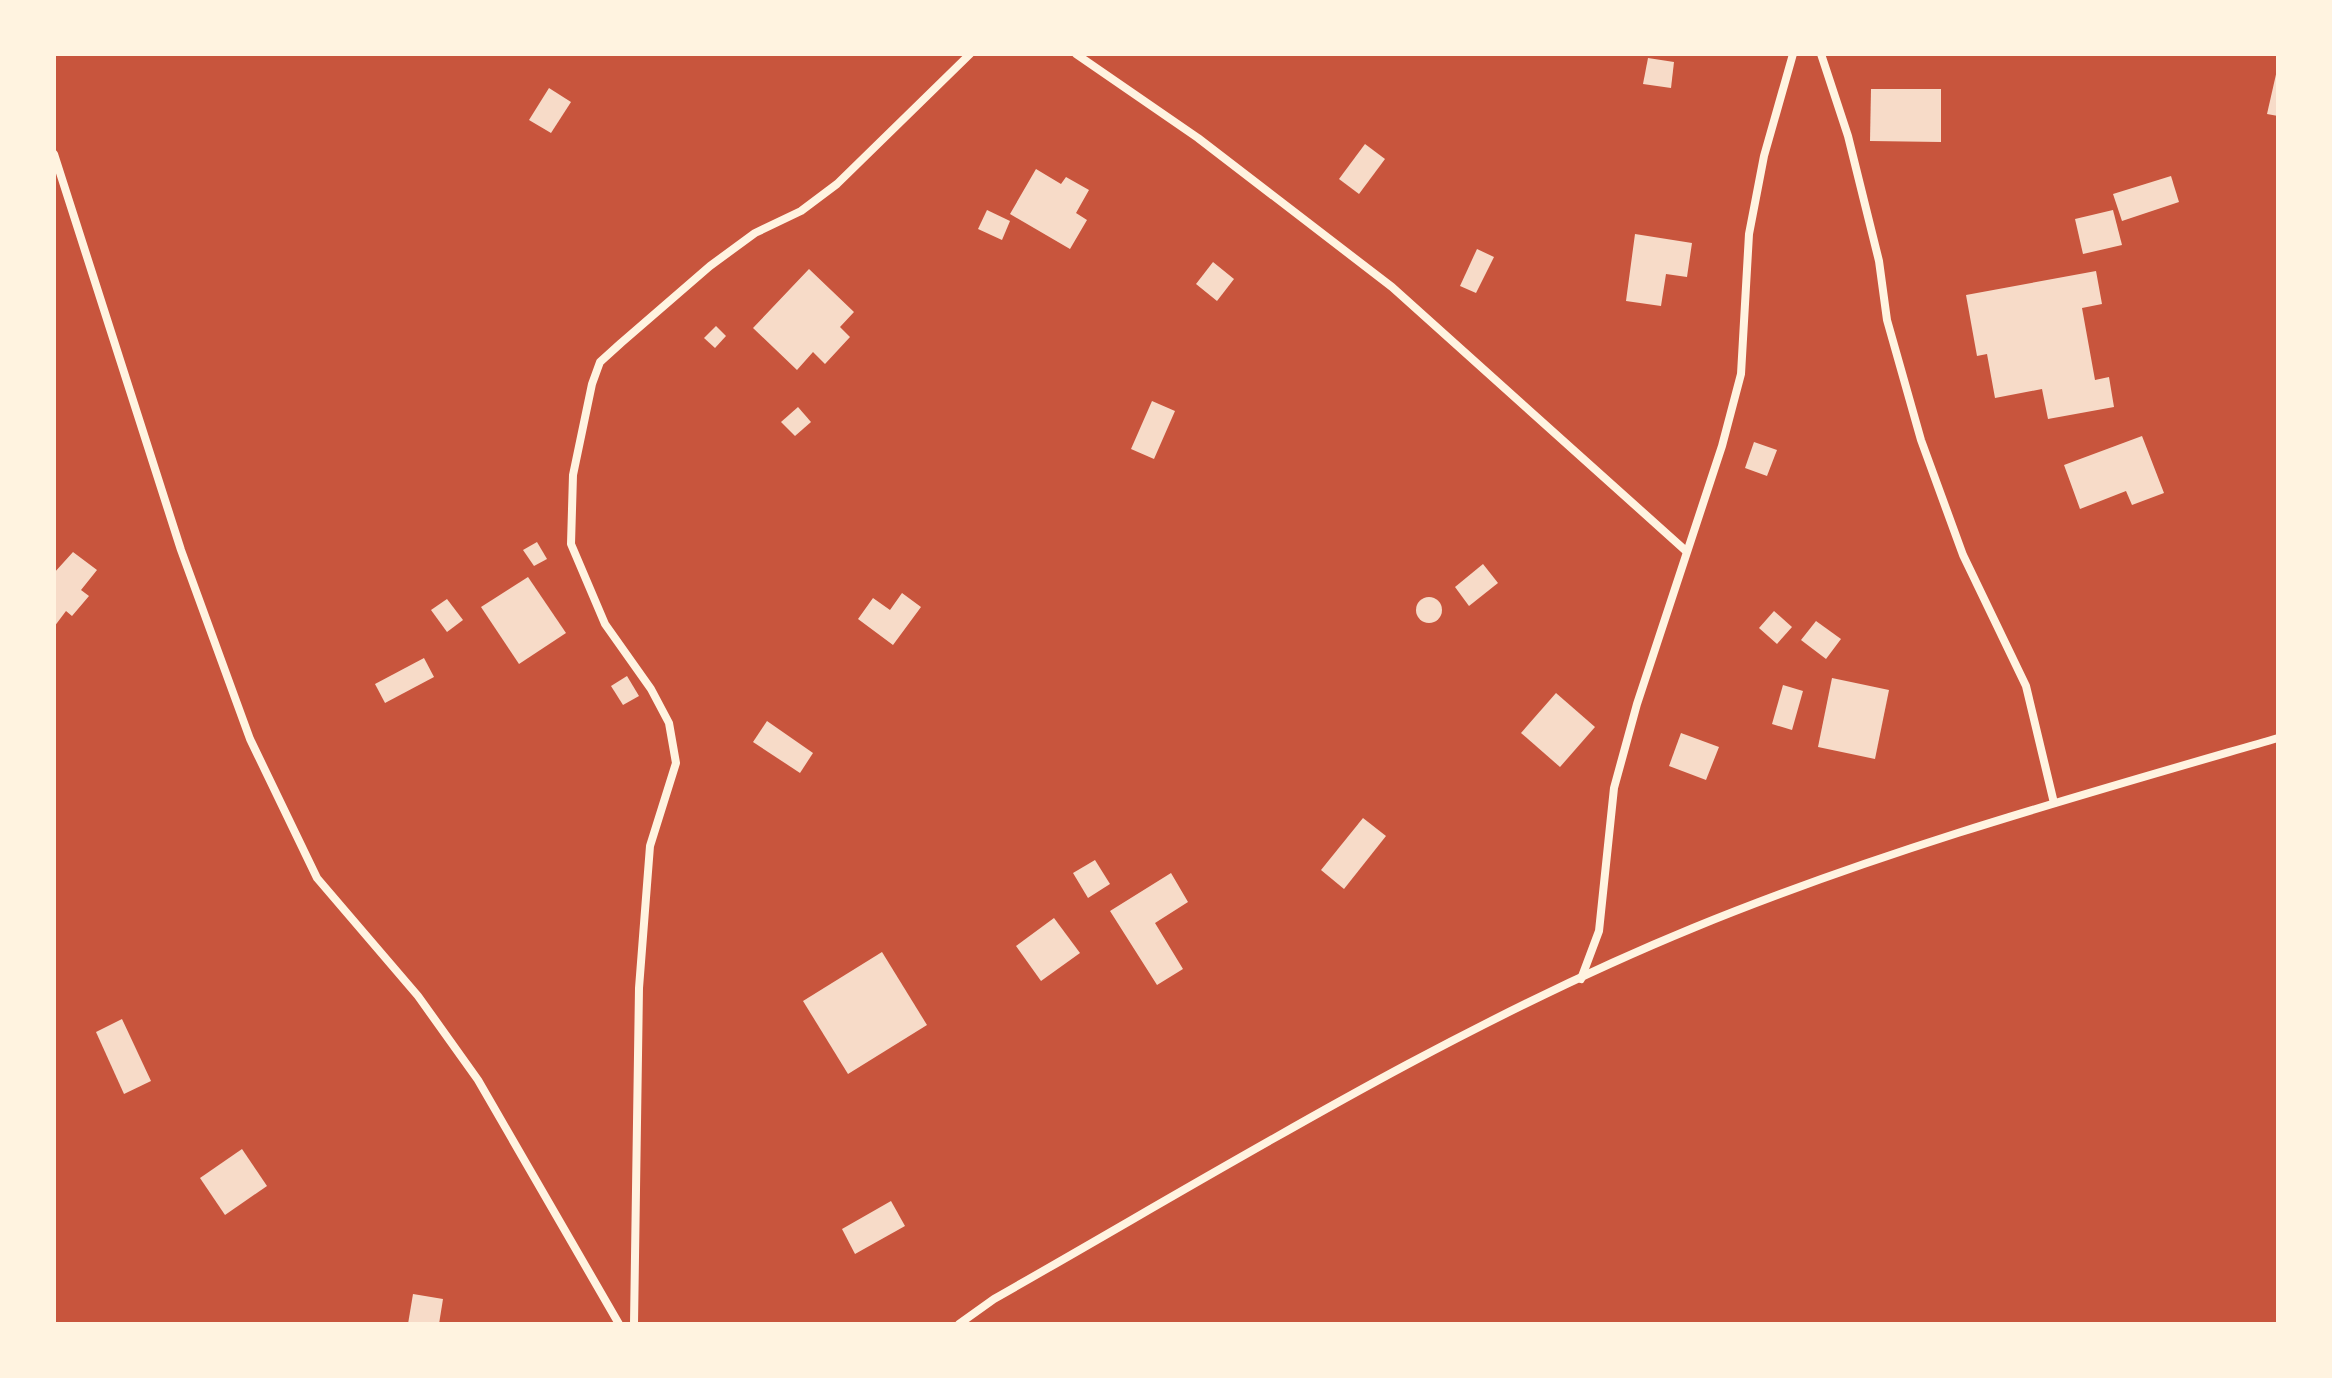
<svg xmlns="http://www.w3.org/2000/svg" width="2332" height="1378" font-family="Montserrat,sans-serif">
<rect width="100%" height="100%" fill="#c8553d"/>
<g fill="#f7dbc8">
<path d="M1648,58L1674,62L1671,88L1643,84Z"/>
<path d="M2277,70H2278V116L2267,114Z"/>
<path d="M549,88L571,102L551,133L529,120Z"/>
<path d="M1871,89H1941V142L1870,141Z"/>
<path d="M1365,144L1385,159L1359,194L1339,179Z"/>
<path d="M1036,169L1061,184L1066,177L1089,190L1076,213L1087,220L1070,249L1010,214Z"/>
<path d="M2171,176L2179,202L2122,221L2113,194Z"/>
<path d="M987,210L1010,221L1002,240L978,229Z"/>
<path d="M2113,210L2122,245L2083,254L2075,219Z"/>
<path d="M1635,234L1692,243L1687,277L1666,274L1661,306L1626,301Z"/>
<path d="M1477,249L1494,257L1476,293L1460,286Z"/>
<path d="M1213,262L1234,279L1217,301L1196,284Z"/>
<path d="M809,269L854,312L840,327L850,337L825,364L813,352L797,370L753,328Z"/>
<path d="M2096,271L2102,304L2082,308L2095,380L2109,377L2114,407L2048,419L2042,389L1995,398L1987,354L1977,356L1966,295Z"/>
<path d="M716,326L726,336L715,348L704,338Z"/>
<path d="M1152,401L1175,411L1154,459L1131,449Z"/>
<path d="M798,407L811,422L795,436L781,422Z"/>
<path d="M2142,436L2164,493L2132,505L2126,491L2080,509L2064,465Z"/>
<path d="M1754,442L1777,450L1767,476L1745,468Z"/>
<path d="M537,542L547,559L534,566L523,550Z"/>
<path d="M73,552L97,570L81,590L89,596L72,616L66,611L54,627V573Z"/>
<path d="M1483,564L1498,583L1469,606L1455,587Z"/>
<path d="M528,577L566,633L519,664L481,607Z"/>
<path d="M902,593L921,607L893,645L858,619L873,598L890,610Z"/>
<circle cx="1429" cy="610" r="13"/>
<path d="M447,599L463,620L447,632L431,610Z"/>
<path d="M1774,611L1792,627L1777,644L1759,628Z"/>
<path d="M1816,621L1841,639L1826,659L1801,640Z"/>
<path d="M424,658L434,677L385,703L375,684Z"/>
<path d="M627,676L639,696L623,705L611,686Z"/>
<path d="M1832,678L1889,690L1875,759L1818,747Z"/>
<path d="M1783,685L1803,691L1792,730L1772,724Z"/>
<path d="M1556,693L1595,727L1560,767L1521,733Z"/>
<path d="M767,721L813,753L800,773L753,742Z"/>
<path d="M1681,733L1719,747L1706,780L1669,766Z"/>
<path d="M1363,818L1386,836L1344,889L1321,870Z"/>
<path d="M1095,860L1110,884L1088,898L1073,873Z"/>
<path d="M1171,873L1188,902L1155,923L1183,969L1157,985L1110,911Z"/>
<path d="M1054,918L1080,953L1041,981L1016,946Z"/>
<path d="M882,952L927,1025L848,1074L803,1001Z"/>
<path d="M122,1019L151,1081L124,1094L96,1032Z"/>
<path d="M242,1149L267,1186L225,1215L200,1178Z"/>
<path d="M891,1201L905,1226L855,1254L842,1229Z"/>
<path d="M413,1294L443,1299L439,1324H408Z"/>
</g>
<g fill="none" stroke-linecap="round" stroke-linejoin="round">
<g stroke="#fff3e0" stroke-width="8">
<path d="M1076,54L1198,138L1392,287L1686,551"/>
<path d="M1821,54L1848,136L1879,261L1887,320L1921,440L1963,555L2026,686L2054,803"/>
<path d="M54,154L181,550L250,739L317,878L418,996L478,1080L619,1324"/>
<path d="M1581,979L1599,931L1614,788L1637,704L1722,446L1741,374L1749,234L1764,156L1793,54"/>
<path d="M634,1324L639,988L650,846L676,763L669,723L651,689L605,624L571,544L573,475L592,384L600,362L621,343L710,266L755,233L801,211L837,184L970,54"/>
<path d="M959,1324L994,1299C1223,1169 1449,1028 1693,928C1883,850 2081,795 2278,738"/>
</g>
</g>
<rect width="2332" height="1378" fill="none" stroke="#fff3e0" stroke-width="112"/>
</svg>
